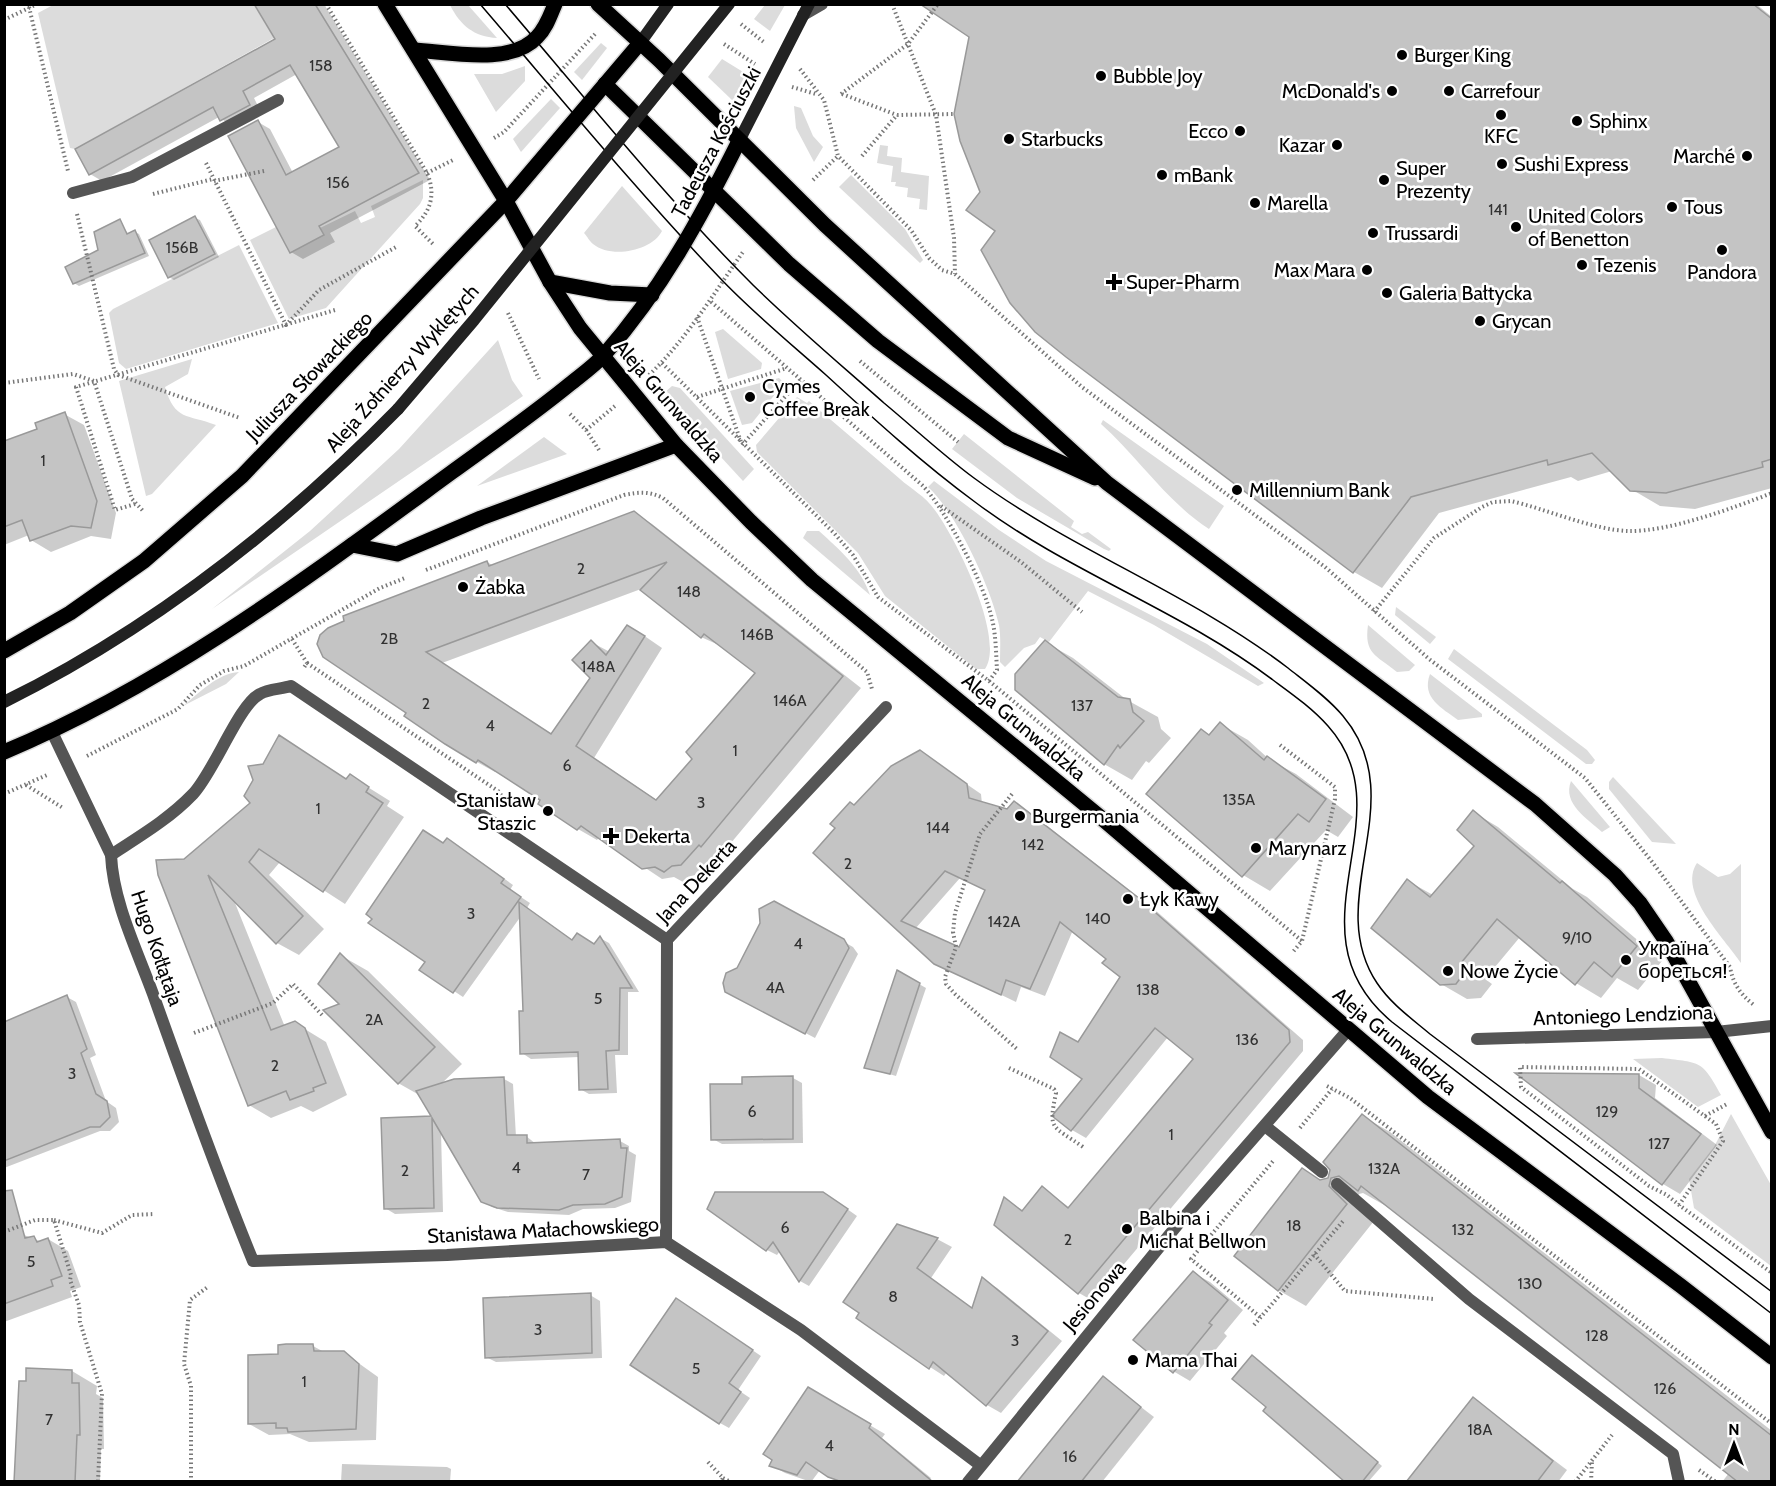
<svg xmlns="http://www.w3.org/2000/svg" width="1776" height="1486" font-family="Cabin,sans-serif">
<rect width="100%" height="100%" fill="#fff"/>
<g fill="#dcdcdc">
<path d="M53,5H254L274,38L75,149L70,148L38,13Z"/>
<path d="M450,5H468L497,38C474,37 460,25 450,5Z"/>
<path d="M765,5H785L770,31L754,19Z"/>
<path d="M601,43L607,48L582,80L574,72Z"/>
<path d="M722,59L748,75L736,100H732L708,77Z"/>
<path d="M525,66V81L496,112L474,74H502Z"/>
<path d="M551,99L560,108L521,152L513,139Z"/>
<path d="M794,106L801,108L813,136L823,147L814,162L796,128Z"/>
<path d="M880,145L888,146L887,156L902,158L901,172L929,176L927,210L919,209L920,199L907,197L908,188L895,186L896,182H891L893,166L877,163Z"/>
<path d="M851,175L905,229L923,260L920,263L839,187Z"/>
<path d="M423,180V198L420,204L326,308L289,319L250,240L276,227L290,253L324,234L320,228L355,211L361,223L375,217L371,206Z"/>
<path d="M622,186L662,231C652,251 611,259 593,244C590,242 587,236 584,233Z"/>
<path d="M239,245L278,323L126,369L119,363L109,313L113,309Z"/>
<path d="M723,329L762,363L761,369L728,379L715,332Z"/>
<path d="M498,340L512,380L523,396L212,609L310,531L399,449Z"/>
<path d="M192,359L188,374L165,387C175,421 187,414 216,425L152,494L146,496L119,381Z"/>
<path d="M779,378L784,383L752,423L742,425L730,391Z"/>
<path d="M672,386L680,388L754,469L743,481L663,394Z"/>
<path d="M797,397L807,403L809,401C839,427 870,453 900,479C910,488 926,497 934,509C955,536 1006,638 985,669H976L885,596L858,553L757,452L756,445Z"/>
<path d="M1103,420L1224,506L1209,529C1167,502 1138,457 1101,424Z"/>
<path d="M964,434L1074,521L1071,527L1082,534L1088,532L1111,549L1109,551L1104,549L1017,498L952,449Z"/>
<path d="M544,437L567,454L477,486Z"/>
<path d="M934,481L999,530L1046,561L1207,644L1264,683L1258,686L1154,625L1088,591L1049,642L1040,637L1035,644L1024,648L1005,667L1000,662C1000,650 1001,637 999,625C991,588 956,512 928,487Z"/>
<path d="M807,531H819C840,550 861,568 870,595L803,538Z"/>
<path d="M1396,607L1436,637L1430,644L1395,615Z"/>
<path d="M1368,625L1415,665L1409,671L1397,672C1376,655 1364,654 1368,625Z"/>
<path d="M1454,649L1587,750L1595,760L1592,764H1586L1448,659Z"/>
<path d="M239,672L226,684L183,706C198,694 218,673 239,672Z"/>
<path d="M1430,674L1482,714V717L1458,720C1442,708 1421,698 1430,674Z"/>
<path d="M1613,777L1676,844L1652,842L1609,789V782Z"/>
<path d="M1571,781L1610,827L1602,832C1588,819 1562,804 1571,781Z"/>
<path d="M1697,863L1718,877L1730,874L1741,864V963C1725,939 1677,892 1697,863Z"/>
<path d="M1662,1058C1701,1063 1702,1060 1721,1095L1698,1107L1633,1059Z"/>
<path d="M1731,1114L1771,1185V1266L1694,1208L1689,1179L1714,1147Z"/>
</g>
<g fill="#0003" fill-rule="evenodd">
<path d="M255,4H324L430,180L330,233L335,242L303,259L291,252L258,122L270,129L293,173L341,148L297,74L254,98L261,112L233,127L219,117L102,181L90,174L277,39Z"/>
<path d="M952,4H1756L1772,17V488L1695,509L1660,506L1631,489L1612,471L1578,481L1571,477L1439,513L1382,588L1354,572L1036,331L981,192L970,36Z"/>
<path d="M195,218L200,220L219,257L174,280L169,277Z"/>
<path d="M119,221L129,235L135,232L139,234L149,256L79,286L74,283Z"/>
<path d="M64,414L84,425L116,513L111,539L91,536L51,552L31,540L29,535L4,545V442L39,429Z"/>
<path d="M634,513L652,524L861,688L720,856L717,855L700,874L691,876L683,882L674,877L662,879L599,837L597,840L578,829L540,803L542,800L497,770L495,772L477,762L324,656L487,562L494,566ZM641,589L701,637L721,646L757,673L694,759L658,801L594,758L662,648L646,637L627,627L610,652L591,642L592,678L552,735L442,663Z"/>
<path d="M1045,642L1073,658L1127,700L1158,717L1161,729L1171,738L1149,763L1146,761L1132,780L1104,764Z"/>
<path d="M1220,724L1248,740L1270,760L1296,774L1353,817L1338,837L1326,830L1270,891L1243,875L1202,731L1210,735Z"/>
<path d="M920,752L981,794L982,804L1008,811L1014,803L1028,811L1154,909L1303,1040V1051L1093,1301L1079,1293L996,1224L1005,1199L1024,1211L1043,1188L1070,1208L1195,1058L1168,1037L1086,1138L1072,1130L1085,1079L1079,1044L1122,977L1109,959L1073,930L1045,996L1021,987L1016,1002L935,963L815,853L855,806ZM960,878L987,891L960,949L915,929Z"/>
<path d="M350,776L390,801L387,806L404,817L345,904L280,862L269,875L324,929L299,955L277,943L233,898L285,1027L295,1023L326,1042L347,1095L313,1112L301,1106L271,1118L249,1105L185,861Z"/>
<path d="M1473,812L1498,827L1573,889L1587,897L1662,961L1638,990L1617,978L1601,998L1576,983L1520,937L1485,979L1492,984L1481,998L1467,999L1441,984L1408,881L1433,895L1476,846Z"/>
<path d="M443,844L457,845L513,885L510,890L530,903L527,908L573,941L595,946L600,938L609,943L639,992H628V1055H615L617,1093L589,1094L580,1089L579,1057L531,1059L522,1053L525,1013L521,916L463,997L422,970L427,961Z"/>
<path d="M1770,881H1772V928Z"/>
<path d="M774,903L853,947L858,954L815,1038L737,997L726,977L738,969Z"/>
<path d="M340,955L368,971L462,1064L440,1085L504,1079L513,1084L516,1137L526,1136L536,1144L620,1141L629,1146V1151L636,1155L631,1202L615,1208L583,1209L569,1215L508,1212L492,1207L482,1201L441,1131L443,1212L395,1214L385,1208L383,1119L434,1118L421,1096L398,1083L341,1005Z"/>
<path d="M898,972L926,988L896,1076L865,1067Z"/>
<path d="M67,997L76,1002L96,1055L90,1058L106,1101L116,1108L119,1122L110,1131H100L4,1168V1024Z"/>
<path d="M1519,1074L1639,1075L1656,1085L1655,1098L1717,1145L1680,1194L1663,1184Z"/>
<path d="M793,1078L802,1083L803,1143L722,1144L713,1139L743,1086Z"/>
<path d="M1362,1116L1390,1132L1772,1431V1482H1722L1729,1473L1386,1206L1363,1193L1359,1194L1356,1203L1374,1221L1306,1306L1278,1290L1302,1170L1322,1181L1329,1179Z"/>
<path d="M833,1199L857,1216L809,1286L800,1281L780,1251L777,1255L767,1250L709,1209Z"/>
<path d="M897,1226L937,1239L952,1247L931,1278L973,1309L983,1280L997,1288L1062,1341L1001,1413L987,1405L947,1372L944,1376L930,1367Z"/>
<path d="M24,1235L42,1242L48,1239L68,1251L81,1287L70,1291L72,1297L4,1322V1242Z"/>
<path d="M1193,1273L1210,1282L1243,1310L1224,1333L1227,1336L1190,1381L1173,1371Z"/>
<path d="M590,1295L600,1301L602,1358L496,1362L486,1357Z"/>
<path d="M686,1305L761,1356L738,1390L750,1398L729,1428L720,1423Z"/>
<path d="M313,1346L324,1352H343L378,1377L376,1440L309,1442L290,1434L269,1435L249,1424L279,1356Z"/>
<path d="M1257,1360L1382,1466L1368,1482H1348L1268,1407Z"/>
<path d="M72,1371L97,1386L96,1394L103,1398L104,1449H101L100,1482H16L27,1382Z"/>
<path d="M1103,1378L1154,1417L1102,1482H1019Z"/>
<path d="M808,1389L885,1434L882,1438L931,1478L928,1482H839L820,1470L811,1482L785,1473L771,1465Z"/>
<path d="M1473,1399L1567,1470L1558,1482H1429Z"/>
<path d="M342,1464L447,1467L451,1469L450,1482H341Z"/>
</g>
<g fill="#c4c4c4" stroke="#999" stroke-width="1.5" fill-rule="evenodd">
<path d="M254,4H315L419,173L319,226L324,235L290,253L228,136L258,120L286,175L339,147L290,65L243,91L250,105L220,121L213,107L89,175L75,149L275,39Z"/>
<path d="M920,4H1753L1772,19V459L1762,462L1763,467L1666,493L1630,491L1592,453L1548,465L1547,460L1411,497L1353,573L1066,357L1035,332L1010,303L981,250L995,231L966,210L980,192L960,141L954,114L969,37Z"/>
<path d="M195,216L215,254L168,278L149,240Z"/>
<path d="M120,219L127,234L135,230L145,253L73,284L65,267L98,250L94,232Z"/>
<path d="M65,412L97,501L91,528L71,526L30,541L22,520L4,527V441L37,429L35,423Z"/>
<path d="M634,511L843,676L701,847L699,845L681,865L672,866L664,872L655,867L642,869L581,826L577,830L538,804L540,800L478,760L476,763L445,744L404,716L406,713L323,657L317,644L320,635L328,628L344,621L343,616L487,561L489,566ZM667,562L640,590L701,638L704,634L755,673L686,752L692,759L656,800L576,746L645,636L627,625L606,655L591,640L572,660L590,678L551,734L426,652Z"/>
<path d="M1045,640L1118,697L1130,699L1133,712L1144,721L1120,748L1118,745L1104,765L1015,690V674Z"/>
<path d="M1220,722L1264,760L1267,756L1326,799L1309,822L1298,814L1242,877L1146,794L1201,729L1209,735Z"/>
<path d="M279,735L346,779L350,774L369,787L366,792L383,803L323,892L259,849L249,862L303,916L276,944L208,875L271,1030L295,1021L305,1028L326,1083L313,1088L314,1091L290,1100L286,1091L248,1106L158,875L156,860L184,859L250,803L244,796L253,780L248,766L263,764Z"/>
<path d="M920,750L967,784L969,798L1007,809L1014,801L1140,899L1289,1030L1290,1042L1078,1294L994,1225L1004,1197L1022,1211L1042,1186L1068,1208L1193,1059L1155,1028L1071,1131L1052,1116L1082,1079L1050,1057L1060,1032L1078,1042L1120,977L1102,963L1106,959L1060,922L1030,989L1006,980L1001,995L934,964L813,853L835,828L830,824L850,802L854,805L891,766ZM945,871L985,890L959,947L901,921Z"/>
<path d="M1473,810L1560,883L1562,881L1637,946L1612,977L1594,962L1575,985L1497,919L1461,963L1467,969L1456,984L1440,985L1371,928L1407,879L1430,897L1474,846L1457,830Z"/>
<path d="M423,830L443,843L447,838L504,879L501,883L521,897L453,993L419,970L425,962L368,923L372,919L366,914Z"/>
<path d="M774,901L844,939L849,948L805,1034L725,992L723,983L726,973L737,968L760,923L759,909Z"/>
<path d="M519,902L572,940L577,933L594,944L600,936L632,988H620L619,1050L606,1051L608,1089L579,1090L578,1052L520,1054L519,1011H523Z"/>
<path d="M340,953L435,1047L398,1084L323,1010L339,1004L318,984Z"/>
<path d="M897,970L920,983L890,1074L864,1068Z"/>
<path d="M67,995L87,1049L81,1053L96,1094L107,1101L110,1117L100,1127H90L4,1161V1022Z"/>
<path d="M1515,1073L1639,1074V1088L1701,1134L1662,1185Z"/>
<path d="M793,1076V1139L711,1140L710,1084H742V1077Z"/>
<path d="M504,1077L507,1135H527V1143L620,1139L621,1148H627L622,1197L605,1204L573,1205L559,1210L497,1208L481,1202L432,1118L434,1208L384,1209L381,1118L431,1116L416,1091L454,1079Z"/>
<path d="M1362,1114L1772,1436V1482H1738L1361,1186L1358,1191L1339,1176L1331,1178L1329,1186L1347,1204L1278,1291L1234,1256L1302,1168L1320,1180L1328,1178L1330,1170L1323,1162Z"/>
<path d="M12,1190L25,1238L34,1236L37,1242L48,1238L62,1276L51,1280L53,1286L4,1304V1191Z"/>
<path d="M715,1192H823L848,1209L799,1282L773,1242L766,1251L707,1209Z"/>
<path d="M897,1224L938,1238L917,1268L972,1308L982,1277L1048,1331L986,1406L933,1362L929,1369L856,1318L859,1313L843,1302Z"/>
<path d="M1193,1271L1228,1300L1209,1323L1212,1325L1173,1373L1133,1340Z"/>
<path d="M591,1293L592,1353L485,1358L483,1298Z"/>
<path d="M676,1298L753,1350L729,1383L741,1392L719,1424L630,1365Z"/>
<path d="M286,1344H313L314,1351H344L359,1364L356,1429L288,1432L287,1428H276V1423L248,1424V1355L278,1354V1345Z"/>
<path d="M1252,1355L1378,1462L1362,1482H1345L1263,1411L1266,1407L1232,1379Z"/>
<path d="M26,1368L72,1370V1383H79L80,1435H77L75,1482H14L19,1381H26Z"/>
<path d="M1103,1376L1141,1407L1081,1482H1017Z"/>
<path d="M808,1387L871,1424L869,1428L933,1482H842L828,1477L806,1462L797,1475L769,1466L772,1460L763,1454Z"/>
<path d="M1473,1397L1553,1461L1537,1482H1406Z"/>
</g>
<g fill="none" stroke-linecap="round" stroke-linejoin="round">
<defs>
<g id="primary">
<path d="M385,4L506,201L550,282L580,328L676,445L751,522L812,580L1099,816L1428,1097L1681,1286L1772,1357"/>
<path d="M598,4L659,60L825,225L1107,483L1535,804L1615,875L1640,903L1666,941L1772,1132"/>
<path d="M414,50C449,52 511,66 537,37C546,28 550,16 555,4"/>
<path d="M605,84L789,264L878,341L1008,438L1095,478"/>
<path d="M550,282L610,293L652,295"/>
<path d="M352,545L397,554L481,518L676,445"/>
<path d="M4,651L70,613L144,561L242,476L506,201L640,43"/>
<path d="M4,752C167,684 311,575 452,472C492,443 532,415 570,384C581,375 594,366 604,355C662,289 700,219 739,141"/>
</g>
</defs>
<use href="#primary" stroke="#dbdbdb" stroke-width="18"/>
<g stroke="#777" stroke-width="4" stroke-dasharray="1.5 3" stroke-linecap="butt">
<path d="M326,4L427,173C436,194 431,211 415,226L434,245"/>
<path d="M892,4L936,115L954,238L955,274"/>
<path d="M29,7L68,171"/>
<path d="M4,20L37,4"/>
<path d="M741,24L765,43"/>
<path d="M724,44L755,64"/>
<path d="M800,69L824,100L838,156L911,230L929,258L942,270L955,274L1082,387L1325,567L1429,659L1585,778L1653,863L1730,967C1733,984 1741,995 1754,1005"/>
<path d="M792,87L816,94"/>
<path d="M841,94L908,44L938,4"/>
<path d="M842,94L897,115"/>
<path d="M494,138L504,132L595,34"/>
<path d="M862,156L897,115L954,114"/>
<path d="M206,163L286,325L319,290L396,247"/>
<path d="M427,173L453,160"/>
<path d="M813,180L838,156"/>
<path d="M214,181L264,171"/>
<path d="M153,194L213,179"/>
<path d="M77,214L114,369L118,375L240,418"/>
<path d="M508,313L539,379"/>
<path d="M697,317L741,442"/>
<path d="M860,361L958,442"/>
<path d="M662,363L834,533L853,555L878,597L989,681L997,670C996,654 996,635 992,619C985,586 946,509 922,485L709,300"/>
<path d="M649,375C686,340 714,293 743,252"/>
<path d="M4,383L73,374L94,381L132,499L144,512"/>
<path d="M697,397L787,368"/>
<path d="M570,414L586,430L599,450"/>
<path d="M586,430L615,406"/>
<path d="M742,445L801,379"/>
<path d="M135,504L115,510L76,387L335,310"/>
<path d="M941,506L1021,562L1082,612"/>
<path d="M426,570L624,495C639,492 649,491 663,498L867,672L872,689"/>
<path d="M1374,612L1434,538L1482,507L1493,502L1511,501C1546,509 1594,530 1628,531C1669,532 1733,508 1772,493"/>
<path d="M292,639L307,663L303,669"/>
<path d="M307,663L498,791L508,804"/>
<path d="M989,681L1302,941L1292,953"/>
<path d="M1280,745L1335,787V799L1302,941"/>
<path d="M87,756L178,709L200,685L224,671L244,666L380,588L405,578"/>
<path d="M26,785L63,808"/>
<path d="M4,794L47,775"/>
<path d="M1012,794L980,834L955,913L953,932L956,947L945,977L946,984L955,994L1017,1049"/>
<path d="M194,1033L273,1003L293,984L324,1017"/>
<path d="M1009,1068L1054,1089L1056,1093C1048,1131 1052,1125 1083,1147"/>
<path d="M1327,1086L1350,1098L1772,1424"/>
<path d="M1705,1116L1727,1104"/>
<path d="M1300,1128L1332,1089"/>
<path d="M1679,1205L1723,1141L1716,1124L1639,1069L1520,1067L1521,1087L1649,1186L1667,1195L1679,1205L1772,1273"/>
<path d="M54,1220L102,1233L132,1215L155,1214"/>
<path d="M4,1232L35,1220H54L71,1275L70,1280L79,1305L80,1322L102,1394L98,1482"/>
<path d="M1314,1254L1345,1291L1434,1299"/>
<path d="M1260,1317L1191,1259L1274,1160"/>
<path d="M1254,1325L1344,1220"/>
<path d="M708,1462L723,1478L721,1482"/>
<path d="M1699,1470L1716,1482"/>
<path d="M723,1478L731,1482"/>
<path d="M191,1482V1386L184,1364L190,1300L209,1286"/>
<path d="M1575,1482L1612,1435"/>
<path d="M1591,1482L1592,1461"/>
</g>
<g stroke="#555" stroke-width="12">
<path d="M803,15L822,4"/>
<path d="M73,193L132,177L278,100"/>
<path d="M52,732L111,855"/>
<path d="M1477,1039L1716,1032"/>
<path d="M1265,1126L1322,1172"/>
<path d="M1337,1184L1469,1299L1673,1454L1679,1482"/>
</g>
<g stroke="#555" stroke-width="12">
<path d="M667,940L291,686C282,689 268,689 260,694C239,704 214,772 193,794C169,819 140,836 111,855C113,902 137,950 153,994C185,1084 217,1173 253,1261L447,1255L666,1242L801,1330L980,1465"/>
<path d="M1716,1032L1772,1026"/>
<path d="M666,1242L667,940L886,707"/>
<path d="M968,1482L1179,1223L1348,1030"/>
</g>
<g stroke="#222" stroke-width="12">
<path d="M640,43L668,4"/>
<path d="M739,141L809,4"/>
<path d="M4,702C152,629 283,526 398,409"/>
</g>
<use href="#primary" stroke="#000" stroke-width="15"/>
<g stroke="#000" stroke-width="1.5">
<path d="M480,4C559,96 636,190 719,277C752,312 790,343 826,375C874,419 922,463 975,502C1068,572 1180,610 1273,680C1292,694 1312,708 1328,726C1409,816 1282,930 1392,1022L1772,1314"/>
<path d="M505,4C586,99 665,197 753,285C795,326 840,364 884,403C914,428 943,455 974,478C1073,551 1190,593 1288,668C1307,683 1328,698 1343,716C1414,800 1321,899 1377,983C1391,1004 1411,1018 1430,1034L1772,1292"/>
</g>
<path stroke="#222" stroke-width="12" d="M398,409L474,320L729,4"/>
</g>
<g fill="#000" stroke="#fff" stroke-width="2">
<circle cx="1402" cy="55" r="6"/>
<circle cx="1101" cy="76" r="6"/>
<circle cx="1392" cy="91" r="6"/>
<circle cx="1449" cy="91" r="6"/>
<circle cx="1501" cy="115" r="6"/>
<circle cx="1577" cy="121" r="6"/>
<circle cx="1240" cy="131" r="6"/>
<circle cx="1009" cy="139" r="6"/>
<circle cx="1337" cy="145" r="6"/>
<circle cx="1747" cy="156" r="6"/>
<circle cx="1502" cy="164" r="6"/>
<circle cx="1162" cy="175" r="6"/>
<circle cx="1384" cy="180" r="6"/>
<circle cx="1255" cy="203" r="6"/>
<circle cx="1672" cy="207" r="6"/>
<circle cx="1516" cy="227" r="6"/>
<circle cx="1373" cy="233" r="6"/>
<circle cx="1722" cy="250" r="6"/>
<circle cx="1582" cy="265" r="6"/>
<circle cx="1367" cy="270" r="6"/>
<path d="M1111 273h6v6h6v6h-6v6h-6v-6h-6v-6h6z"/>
<circle cx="1387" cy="293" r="6"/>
<circle cx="1480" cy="321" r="6"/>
<circle cx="750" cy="397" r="6"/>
<circle cx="1237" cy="490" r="6"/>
<circle cx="463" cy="587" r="6"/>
<circle cx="548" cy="811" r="6"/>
<circle cx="1020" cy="816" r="6"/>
<path d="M608 827h6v6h6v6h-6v6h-6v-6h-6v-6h6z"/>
<circle cx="1256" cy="848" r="6"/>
<circle cx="1128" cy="899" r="6"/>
<circle cx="1626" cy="960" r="6"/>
<circle cx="1448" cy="971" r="6"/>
<circle cx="1127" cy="1229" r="6"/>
<circle cx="1133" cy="1360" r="6"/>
</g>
<g text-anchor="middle" stroke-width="5" stroke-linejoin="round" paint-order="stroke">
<g font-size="16" fill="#313131">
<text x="321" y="71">158</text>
<text x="338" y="188">156</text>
<text x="1498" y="215">141</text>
<text x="182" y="253">156B</text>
<text x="43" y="466">1</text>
<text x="581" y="574">2</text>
<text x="689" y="597">148</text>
<text x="757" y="640">146B</text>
<text x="389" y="644">2B</text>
<text x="598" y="672">148A</text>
<text x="790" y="706">146A</text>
<text x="426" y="709">2</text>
<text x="1082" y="711">137</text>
<text x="490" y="731">4</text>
<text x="735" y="756">1</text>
<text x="567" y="771">6</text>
<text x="1239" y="805">135A</text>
<text x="701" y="808">3</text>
<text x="318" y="814">1</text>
<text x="938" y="833">144</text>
<text x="1033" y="850">142</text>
<text x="848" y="869">2</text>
<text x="471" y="919">3</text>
<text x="1098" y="924">140</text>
<text x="1004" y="927">142A</text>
<text x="1577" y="943">9/10</text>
<text x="798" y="949">4</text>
<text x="775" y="993">4A</text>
<text x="1148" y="995">138</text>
<text x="598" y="1004">5</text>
<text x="374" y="1025">2A</text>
<text x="1247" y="1045">136</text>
<text x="275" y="1071">2</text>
<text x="72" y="1079">3</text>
<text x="752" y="1117">6</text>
<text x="1607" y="1117">129</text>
<text x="1171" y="1140">1</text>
<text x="1659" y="1149">127</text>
<text x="516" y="1173">4</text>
<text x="1384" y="1174">132A</text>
<text x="405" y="1176">2</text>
<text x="586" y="1180">7</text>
<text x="1294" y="1231">18</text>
<text x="785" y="1233">6</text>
<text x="1463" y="1235">132</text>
<text x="1068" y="1245">2</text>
<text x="31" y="1267">5</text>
<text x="1530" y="1289">130</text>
<text x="893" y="1302">8</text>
<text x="538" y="1335">3</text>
<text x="1597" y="1341">128</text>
<text x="1015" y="1346">3</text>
<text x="696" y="1374">5</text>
<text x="304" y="1387">1</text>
<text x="1665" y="1394">126</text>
<text x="49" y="1425">7</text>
<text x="1480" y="1435">18A</text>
<text x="829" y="1451">4</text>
<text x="1070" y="1462">16</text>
</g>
<g font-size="20" fill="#000" stroke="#fff" text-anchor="start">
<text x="1414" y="62">Burger King</text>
<text x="1113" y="83">Bubble Joy</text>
<text x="1380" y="98" text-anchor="end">McDonald's</text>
<text x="1461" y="98">Carrefour</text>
<text x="1589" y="128">Sphinx</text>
<text x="1228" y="138" text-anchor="end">Ecco</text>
<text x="1501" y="143" text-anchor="middle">KFC</text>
<text x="1021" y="146">Starbucks</text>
<text x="1325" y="152" text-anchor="end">Kazar</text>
<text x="1735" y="163" text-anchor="end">Marché</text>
<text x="1514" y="171">Sushi Express</text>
<text x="1396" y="175">Super<tspan x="1396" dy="23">Prezenty</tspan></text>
<text x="1174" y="182">mBank</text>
<text x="1267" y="210">Marella</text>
<text x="1684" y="214">Tous</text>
<text x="1528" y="223">United Colors<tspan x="1528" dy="23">of Benetton</tspan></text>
<text x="1385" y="240">Trussardi</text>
<text x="1594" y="272">Tezenis</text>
<text x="1355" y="277" text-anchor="end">Max Mara</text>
<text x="1722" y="279" text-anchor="middle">Pandora</text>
<text x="1126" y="289">Super-Pharm</text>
<text x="1399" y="300">Galeria Bałtycka</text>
<text x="1492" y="328">Grycan</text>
<text x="762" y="393">Cymes<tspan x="762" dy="23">Coffee Break</tspan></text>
<text x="1249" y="497">Millennium Bank</text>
<text x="475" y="594">Żabka</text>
<text x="536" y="807" text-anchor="end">Stanisław<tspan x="536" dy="23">Staszic</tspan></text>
<text x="1032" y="823">Burgermania</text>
<text x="624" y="843">Dekerta</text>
<text x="1268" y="855">Marynarz</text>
<text x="1140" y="906">Łyk Kawy</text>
<text x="1638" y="955">Україна<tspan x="1638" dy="23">бореться!</tspan></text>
<text x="1460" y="978">Nowe Życie</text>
<text x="1139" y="1225">Balbina i<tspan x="1139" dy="23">Michał Bellwon</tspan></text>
<text x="1145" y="1367">Mama Thai</text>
</g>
<g font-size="20" fill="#000" stroke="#fff">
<text transform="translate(716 142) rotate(-62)" y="7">Tadeusza Kościuszki</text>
<text transform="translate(402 368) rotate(-48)" y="7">Aleja Żołnierzy Wyklętych</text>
<text transform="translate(309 376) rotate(-46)" y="7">Juliusza Słowackiego</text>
<text transform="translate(669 401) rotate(49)" y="7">Aleja Grunwaldzka</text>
<text transform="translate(1024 727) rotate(40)" y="7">Aleja Grunwaldzka</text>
<text transform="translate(696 881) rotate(-47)" y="7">Jana Dekerta</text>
<text transform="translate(157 948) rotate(71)" y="7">Hugo Kołłątaja</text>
<text transform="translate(1623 1015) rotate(-2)" y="7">Antoniego Lendziona</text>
<text transform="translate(1395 1041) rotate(40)" y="7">Aleja Grunwaldzka</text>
<text transform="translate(543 1230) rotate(-3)" y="7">Stanisława Małachowskiego</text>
<text transform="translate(1094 1296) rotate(-50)" y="7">Jesionowa</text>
</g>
</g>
<rect width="1776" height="1486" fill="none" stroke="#000000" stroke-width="12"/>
<g transform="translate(1734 1444)" stroke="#ffffff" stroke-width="4.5" paint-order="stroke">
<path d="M0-4.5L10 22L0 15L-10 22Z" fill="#000000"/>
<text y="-9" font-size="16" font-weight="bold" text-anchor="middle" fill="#000000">N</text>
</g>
</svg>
